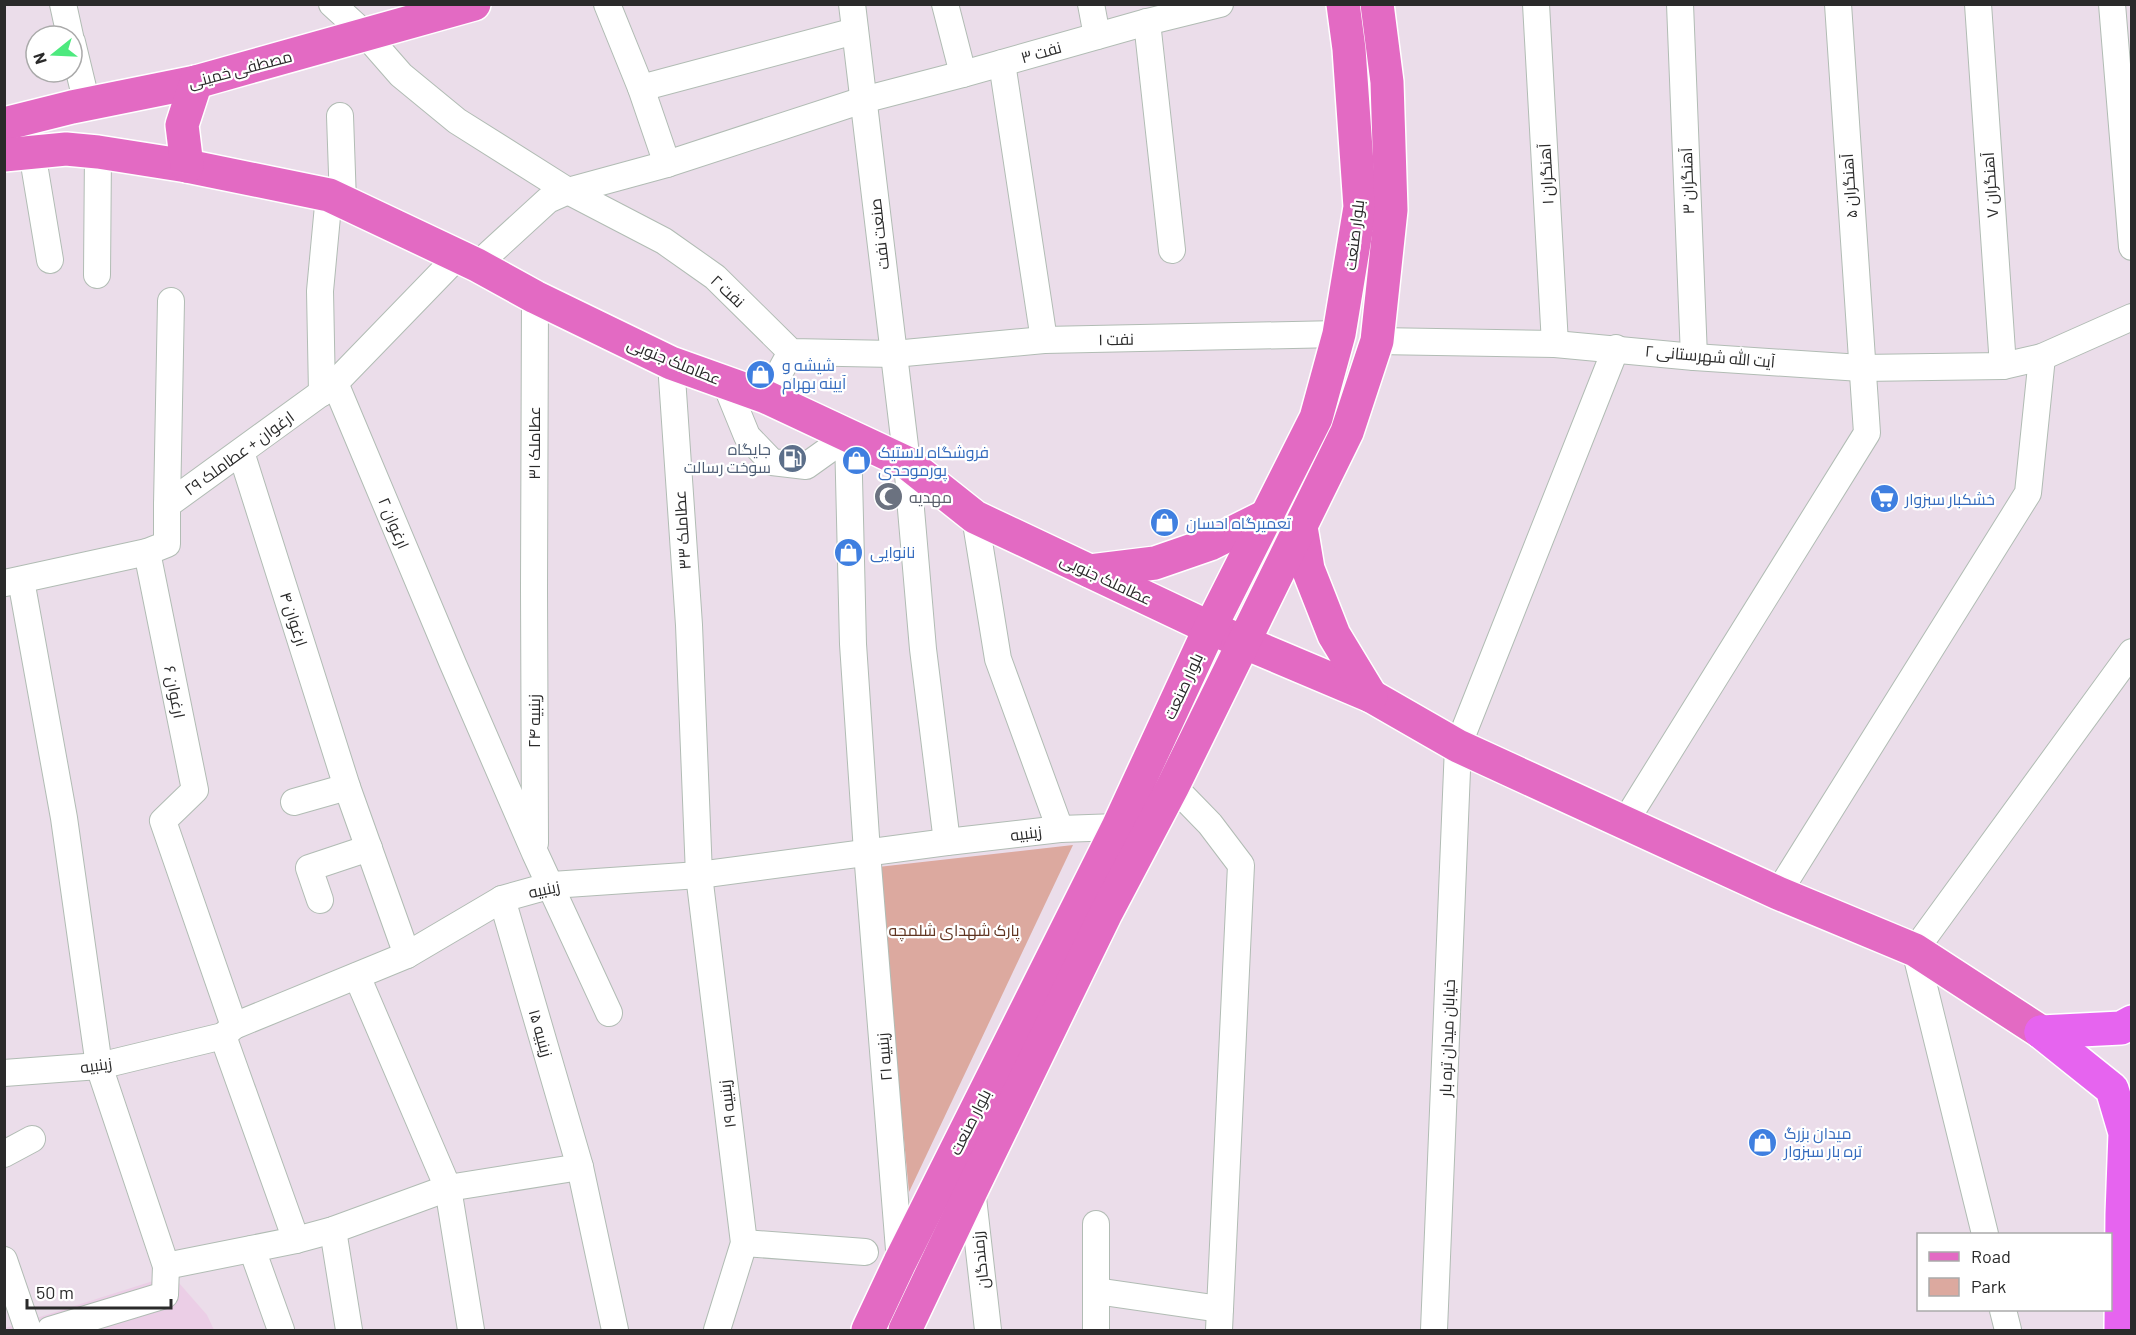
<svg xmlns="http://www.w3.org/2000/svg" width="2136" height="1335" font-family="Barlow,Cairo,sans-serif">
<rect width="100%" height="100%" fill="#ebddea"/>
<path fill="#ebcee6" d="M172,1275L207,1315L214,1330H5V1328Z"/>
<path fill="#dca99f" d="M1073,845L909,1192L878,867Z"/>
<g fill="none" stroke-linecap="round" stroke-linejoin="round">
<defs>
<g id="minor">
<path d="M63,4L70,36"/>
<path d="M332,4L366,35L401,75L457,121L568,191L664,241L715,277L791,352L894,354L1044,340L1339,334"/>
<path d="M607,4L641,88L667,164"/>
<path d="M852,4L907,463L923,649L947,842"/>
<path d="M945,4L963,74"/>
<path d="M1091,4L1097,36"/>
<path d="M1536,4L1555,344"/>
<path d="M1680,4L1694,357"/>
<path d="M1978,4L2003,366"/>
<path d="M2112,4L2132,247"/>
<path d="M1147,22L1172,250"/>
<path d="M72,42L87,104"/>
<path d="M1002,63L1044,340"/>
<path d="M641,88L855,31"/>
<path d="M340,116L343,202"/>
<path d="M32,152L50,260"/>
<path d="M477,265L548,200L568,191L667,164L863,100L963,74L1147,22L1220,4"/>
<path d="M97,275L98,152"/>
<path d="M535,297L534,589L535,843"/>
<path d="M1377,341L1555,344L1694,357L1861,368L2003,366L2042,357L2132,317"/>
<path d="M671,363L689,625L699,875L744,1243L717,1330"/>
<path d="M725,382L747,436L772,462L806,466L848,436"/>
<path d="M335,383L453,664L535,853L609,1013"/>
<path d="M322,393L320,291L329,195"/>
<path d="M766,397L791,352"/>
<path d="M848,436L853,644L867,852L900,1262"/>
<path d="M241,452L347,787L407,955"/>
<path d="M167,505L171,301"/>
<path d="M975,517L998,659L1060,829"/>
<path d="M147,552L195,790L163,821L234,1026"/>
<path d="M21,580L64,818L99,1066L166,1266L165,1295L50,1330"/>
<path d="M5,583L147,552L167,544V505L335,383L458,256"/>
<path d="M1173,786L1210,824L1241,865L1219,1330"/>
<path d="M294,802L347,787"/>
<path d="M1625,822L1867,433L1838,4"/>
<path d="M1778,893L2028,493L2042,357"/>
<path d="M502,899L580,1167L615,1330"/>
<path d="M320,900L309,868L369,848"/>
<path d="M357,976L448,1188L471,1330"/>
<path d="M223,1036L296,1240"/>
<path d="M4,1073L99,1066L223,1036L234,1026L407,955L502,899L552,885L699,875L947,842L1060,829L1118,827"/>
<path d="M4,1154L32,1139"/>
<path d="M972,1189L988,1330"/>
<path d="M1096,1224V1330"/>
<path d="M333,1230L349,1330"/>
<path d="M1985,1234L1915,950L2132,652"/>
<path d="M744,1243L865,1252"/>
<path d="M252,1249L281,1330"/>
<path d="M4,1260L28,1330"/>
<path d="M166,1266L296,1240L333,1230L448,1188L580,1167"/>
<path d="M1096,1291L1220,1309"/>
<path d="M2003,1310L2008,1330"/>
<path d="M1434,1330L1458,746L1616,348"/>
</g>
<g id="major">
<path d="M4,124L72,107L196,82L474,4"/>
<path d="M4,155L66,149L98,152L187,166L329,195L477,265L535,297L671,363L766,397L907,463L975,517L1210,628L1371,696L1458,746L1778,893L1915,950L2041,1032"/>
<path d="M187,166L182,125L196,82"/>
<path d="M1301,527L1308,569L1334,635L1371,696"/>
<path d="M1090,571L1155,563L1210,544L1268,515"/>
<path d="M868,1330L900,1262L1118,827L1210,628L1316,418L1339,334L1360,207L1349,49L1343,4"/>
<path d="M905,1330L972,1189L1106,913L1173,786L1347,432L1377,341L1391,210L1387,82L1377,4"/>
</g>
<g id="highway">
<path d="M2041,1032L2112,1089L2125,1133L2122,1214L2121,1330"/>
<path d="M2041,1032L2121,1028L2132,1022"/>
</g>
</defs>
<use href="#minor" stroke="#b1bcb4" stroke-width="28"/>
<use href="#major" stroke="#fff" stroke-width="36"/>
<use href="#highway" stroke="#fff" stroke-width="36"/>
<use href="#minor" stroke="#fff" stroke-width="26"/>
<use href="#major" stroke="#e36ac3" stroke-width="33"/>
<use href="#highway" stroke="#e664ef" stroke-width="33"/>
</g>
<defs>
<symbol id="shop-disc" viewBox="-11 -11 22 22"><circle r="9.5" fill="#3f7fe0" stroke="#fff"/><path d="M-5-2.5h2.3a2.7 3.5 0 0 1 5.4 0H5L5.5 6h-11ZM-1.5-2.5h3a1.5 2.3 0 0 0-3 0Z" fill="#fff"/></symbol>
<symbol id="fuel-disc" viewBox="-11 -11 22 22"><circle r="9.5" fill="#5c6f8a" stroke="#fff"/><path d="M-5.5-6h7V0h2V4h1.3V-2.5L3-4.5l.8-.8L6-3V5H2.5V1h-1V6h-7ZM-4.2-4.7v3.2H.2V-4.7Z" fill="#fff"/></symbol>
<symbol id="mosque-disc" viewBox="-11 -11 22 22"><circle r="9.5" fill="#6b7280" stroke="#fff"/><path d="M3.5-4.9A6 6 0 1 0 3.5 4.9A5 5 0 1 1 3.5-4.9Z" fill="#fff"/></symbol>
<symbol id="supermarket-disc" viewBox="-11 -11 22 22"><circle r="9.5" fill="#3f7fe0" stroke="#fff"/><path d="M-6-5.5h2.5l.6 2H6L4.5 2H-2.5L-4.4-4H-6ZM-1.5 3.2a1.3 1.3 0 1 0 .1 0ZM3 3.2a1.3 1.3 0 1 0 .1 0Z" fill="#fff"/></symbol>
</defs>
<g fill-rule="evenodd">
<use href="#shop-disc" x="744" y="358" width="33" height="33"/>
<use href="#fuel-disc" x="776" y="442" width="33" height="33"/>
<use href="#shop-disc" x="840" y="444" width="33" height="33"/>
<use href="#mosque-disc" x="872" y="480" width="33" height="33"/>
<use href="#supermarket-disc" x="1868" y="482" width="33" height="33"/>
<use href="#shop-disc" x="1148" y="506" width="33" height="33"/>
<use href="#shop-disc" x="832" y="536" width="33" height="33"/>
<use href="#shop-disc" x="1746" y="1126" width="33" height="33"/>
</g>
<g text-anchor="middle" stroke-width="4.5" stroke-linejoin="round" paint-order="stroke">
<g font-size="16" fill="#2a2a2a" stroke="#fff">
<text transform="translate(1041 52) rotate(-16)" y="6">نفت ۳</text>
<text transform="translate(240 69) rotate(-15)" y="6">مصطفی خمینی</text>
<text transform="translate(1546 174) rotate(-93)" y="6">آهنگران ۱</text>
<text transform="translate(1687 181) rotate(-92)" y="6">آهنگران ۳</text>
<text transform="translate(1990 185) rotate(-94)" y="6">آهنگران ۷</text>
<text transform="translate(1849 186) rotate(-94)" y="6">آهنگران ۵</text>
<text transform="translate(879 234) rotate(-97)" y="6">صنعت نفت</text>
<text transform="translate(1354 235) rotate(-83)" y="6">بلوار صنعت</text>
<text transform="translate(728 291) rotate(43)" y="6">نفت ۲</text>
<text transform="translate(1116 339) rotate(-1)" y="6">نفت ۱</text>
<text transform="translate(1710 356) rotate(5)" y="6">آیت الله شهرستانی ۲</text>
<text transform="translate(674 361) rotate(22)" y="6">عطاملک جنوبی</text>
<text transform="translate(534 443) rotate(-90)" y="6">عطاملک ۳۱</text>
<text transform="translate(239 453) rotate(-36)" y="6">ارغوان + عطاملک ۲۹</text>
<text transform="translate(394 523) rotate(67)" y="6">ارغوان ۲</text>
<text transform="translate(682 530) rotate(-94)" y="6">عطاملک ۳۳</text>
<text transform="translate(1106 579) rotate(25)" y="6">عطاملک جنوبی</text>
<text transform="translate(294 619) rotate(72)" y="6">ارغوان ۴</text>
<text transform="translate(1183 686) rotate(-65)" y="6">بلوار صنعت</text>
<text transform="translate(175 692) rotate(79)" y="6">ارغوان ۶</text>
<text transform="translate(534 721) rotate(-90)" y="6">زینبیه ۲۴</text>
<text transform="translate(1026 833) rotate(-7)" y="6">زینبیه</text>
<text transform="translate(544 889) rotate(-12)" y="6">زینبیه</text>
<text transform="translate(541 1033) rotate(74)" y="6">زینبیه ۱۵</text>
<text transform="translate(1447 1038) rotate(-88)" y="6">خیابان میدان تره بار</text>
<text transform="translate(884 1057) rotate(-95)" y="6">زینبیه ۲۱</text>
<text transform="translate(96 1065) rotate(-8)" y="6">زینبیه</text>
<text transform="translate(727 1104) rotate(-97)" y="6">زینبیه ۱۹</text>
<text transform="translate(970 1122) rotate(-63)" y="6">بلوار صنعت</text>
<text transform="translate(980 1260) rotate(-96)" y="6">رزمندگان</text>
</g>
<g font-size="16" fill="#366cbe" stroke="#fff" text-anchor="start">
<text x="782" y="371">شیشه و<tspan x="782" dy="18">آیینه بهرام</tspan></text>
<text x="878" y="458">فروشگاه لاستیک<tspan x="878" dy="18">پورموحدی</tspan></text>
<text x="1905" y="505">خشکبار سبزوار</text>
<text x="1186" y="529">تعمیرگاه احسان</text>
<text x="870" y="558">نانوایی</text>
<text x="1784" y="1139">میدان بزرگ<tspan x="1784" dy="18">تره بار سبزوار</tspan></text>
</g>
<g font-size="16" fill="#4e5e75" stroke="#fff" text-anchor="end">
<text x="771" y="455">جایگاه<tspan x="771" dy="18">سوخت رسالت</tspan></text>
</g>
<g font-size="16" fill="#5b616d" stroke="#fff" text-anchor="start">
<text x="909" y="503">مهدیه</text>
</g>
<g font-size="16" fill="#603421" stroke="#fff">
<text x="954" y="936">پارک شهدای شلمچه</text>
</g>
</g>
<rect width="2136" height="1335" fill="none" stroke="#2a2a2a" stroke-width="12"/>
<rect x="1917" y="1233" width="195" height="78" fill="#ffffff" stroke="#aaaaaa" stroke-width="1.5"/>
<rect x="1929" y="1252" width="30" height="9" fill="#e36ac3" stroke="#aaaaaa" stroke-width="1.5"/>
<text x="1971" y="1263" font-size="18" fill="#2a2a2a">Road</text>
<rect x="1929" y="1278" width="30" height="18" fill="#dca99f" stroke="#aaaaaa" stroke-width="1.5"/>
<text x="1971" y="1293" font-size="18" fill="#2a2a2a">Park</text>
<g transform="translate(54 54) rotate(252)"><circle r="28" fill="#ffffff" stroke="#aaaaaa" stroke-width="1.5"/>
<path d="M0-4.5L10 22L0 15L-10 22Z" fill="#4de97e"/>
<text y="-9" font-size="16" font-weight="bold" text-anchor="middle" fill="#2a2a2a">N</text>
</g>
<path d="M27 1299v9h144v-9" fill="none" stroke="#2a2a2a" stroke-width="3"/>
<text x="36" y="1299" font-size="18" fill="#2a2a2a" stroke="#ffffff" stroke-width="4.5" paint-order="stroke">50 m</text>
</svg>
